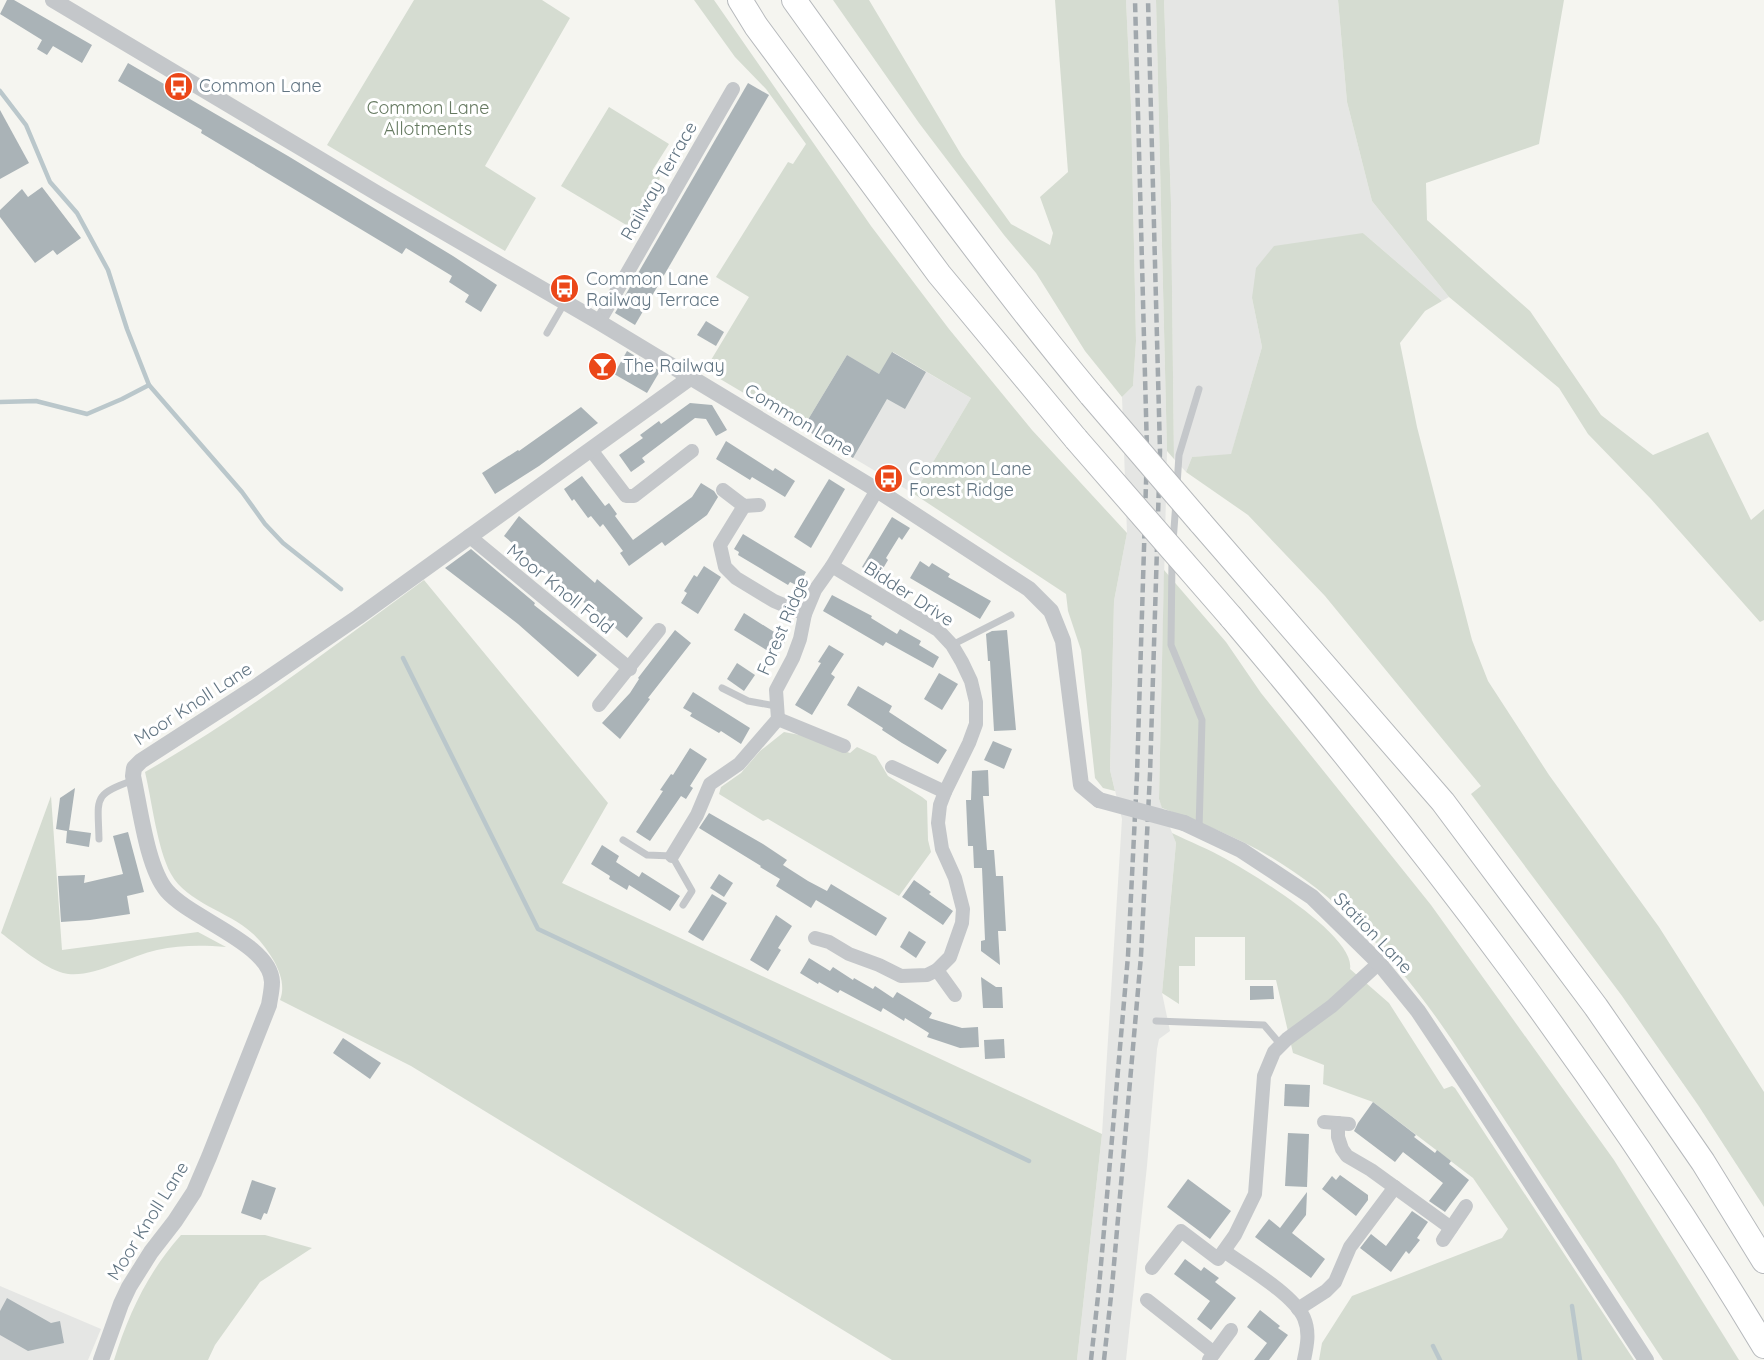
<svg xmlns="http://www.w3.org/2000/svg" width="1764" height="1360" font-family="Quicksand,sans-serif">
<rect width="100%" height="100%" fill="#f5f5f0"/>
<g fill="#e5e6e4">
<path d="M1126,0H1156L1167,451L1159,799L1176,843L1162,993L1170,1031L1159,1039L1157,1049L1147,1166L1126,1360H1077L1102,1134L1122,819L1110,770L1114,601L1127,533L1122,397L1133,386L1136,341L1131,105Z"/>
<path d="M1164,0H1338L1347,102L1372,201L1449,297L1442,301L1363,233L1252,298L1262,347L1231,455L1192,457L1186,472L1174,459L1171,203Z"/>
<path d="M892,352L971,398L914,494L803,428L847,355Z"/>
<path d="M0,1286L101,1329L88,1360H0Z"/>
</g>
<g fill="#d5dcd1">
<path d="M414,0H542L570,18L485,166L536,198L505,251L327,145Z"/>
<path d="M694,0H714L871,226L949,329L1032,430L1127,533L1114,601L1110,770L1115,791L1103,788L1095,778L1081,650L1068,611L1066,594L914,494L971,398L893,352L879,374L847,355L803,428L705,370L749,297L716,277L788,162L793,164L806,144L766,89L735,57Z"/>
<path d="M833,0H869L962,156L1011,224L1050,245L1053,233L1040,197L1068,172L1055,0H1126L1131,105L1136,341L1133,386L1122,397L1085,351L1036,273L1004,235L919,123Z"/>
<path d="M1156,0H1164L1171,203L1174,459L1167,451Z"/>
<path d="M1338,0H1564L1539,144L1426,183L1427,220L1530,311L1601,415L1653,455L1708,432L1751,520L1764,509V620L1760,622L1651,499L1588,434L1559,388L1449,297L1372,201L1347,102Z"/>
<path d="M609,107L669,144L652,171L660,178L633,229L561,186Z"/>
<path d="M1363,233L1442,301L1425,311L1400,343L1417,427L1472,640L1488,681L1549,775L1659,927L1764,1092V1207L1698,1105L1622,996L1471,794L1481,786L1325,596L1248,515L1186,472L1192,457L1231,454L1262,347L1252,298L1256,268L1274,246Z"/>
<path d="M1164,570L1226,642L1261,693L1431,905L1614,1160L1739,1360H1663L1452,1040C1405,971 1353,909 1282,864C1245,840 1203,824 1162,808L1159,799Z"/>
<path d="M424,580L608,803L562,883L1102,1134L1077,1360H892L411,1066L280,1000C285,987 281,974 274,961C268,951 261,941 252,933C228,911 187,903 171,874C157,848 152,801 145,772C244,716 333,646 424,580Z"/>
<path d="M784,732L805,736L850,753L857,747L876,756L888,776L922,797L927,801L928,840L931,852L899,896L768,819L763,821L719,794L721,787L741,773L760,751Z"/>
<path d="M51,796L62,950L198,932L226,947C202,945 180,945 157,950C129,956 90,980 63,973C44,968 17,945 1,933Z"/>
<path d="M1172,833C1190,842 1209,849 1226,859C1253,874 1356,936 1350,969L1389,1003L1444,1089L1452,1086L1455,1088L1634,1360H1319L1322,1343L1352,1296L1502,1238L1508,1229L1473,1178L1373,1102L1323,1084L1324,1065L1293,1053L1276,980H1245V937H1195V966H1179V1004L1162,993L1176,843Z"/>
<path d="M181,1235H265L312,1248L260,1282L215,1345L208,1360H114C129,1313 148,1272 181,1235Z"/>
</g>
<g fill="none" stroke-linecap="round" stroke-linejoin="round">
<g stroke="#bac7cb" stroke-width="4.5">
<path d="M0,91L26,125L50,182L77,213L108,270L127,329L149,385L242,492L265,524L283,543L341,589"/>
<path d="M0,402L36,401L87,414L122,399L149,385"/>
<path d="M403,658L538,929L1029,1161"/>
<path d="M1572,1306L1580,1360"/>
<path d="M1433,1346L1440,1360"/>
</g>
</g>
<g fill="#aab3b7">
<path d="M7,0H14L92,45L82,63L53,46L47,55L37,49L42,40L0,14Z"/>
<path d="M128,63L288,156L453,256L497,285L481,312L465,302L469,295L449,282L452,276L406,248L402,254L201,133L202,130L118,81Z"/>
<path d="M748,83L769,95L635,325L615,313Z"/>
<path d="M0,110L29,163L0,179Z"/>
<path d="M42,187L81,238L57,255L53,250L35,263L0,217V210L22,189L28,197Z"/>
<path d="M706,321L724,332L716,346L697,335Z"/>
<path d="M627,351L660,371L647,393L614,374Z"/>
<path d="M892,352L926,372L905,409L887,399L853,458L803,428L847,355L879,374Z"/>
<path d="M690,403L712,405L727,430L716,436L706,419L695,418L642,458L645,462L631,472L619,455L643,438L640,435L659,421L661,424Z"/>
<path d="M581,407L598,423L539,466L495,494L482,473L518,450L519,451Z"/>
<path d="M726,441L773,471L775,468L795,481L785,497L752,477L750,480L716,459Z"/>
<path d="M582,476L605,506L609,503L617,514L615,516L633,540L692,497L701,483L714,491L718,497L707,515L665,546L662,542L629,566L620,553L623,551L603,524L600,527L591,516L588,518L574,499L572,501L564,489Z"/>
<path d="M829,479L845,489L811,548L794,537Z"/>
<path d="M519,516L595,583L597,579L643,618L627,638L591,607L559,586L550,578L551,576L504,536Z"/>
<path d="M892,517L910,528L902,540L899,537L886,558L888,560L878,577L862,567Z"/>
<path d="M743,534L806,572L798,586L790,582L788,585L738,555L739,552L734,549Z"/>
<path d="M471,549L535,603L534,605L597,655L578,677L518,624L445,568Z"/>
<path d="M920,561L929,567L932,563L950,574L948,577L991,601L980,619L910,578Z"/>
<path d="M704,566L721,577L698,614L681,603L687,593L684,591L694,575L697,577Z"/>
<path d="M832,595L872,616L871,618L897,634L900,629L921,641L919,645L939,657L933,668L886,642L883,646L823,611Z"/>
<path d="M744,613L782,637L781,639L785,642L776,656L734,630Z"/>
<path d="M675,630L691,643L648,698L650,699L620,739L602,723L630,693L639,679L638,678Z"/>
<path d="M1007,630L1016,730L994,731L990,661H988L986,634L992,631Z"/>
<path d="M829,645L844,654L831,674L835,677L812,715L795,705L821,663L818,662Z"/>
<path d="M737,663L755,675L744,691L727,679Z"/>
<path d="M939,673L958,684L942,710L924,699Z"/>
<path d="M858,686L892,706L889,712L947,750L938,764L902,743L882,730L883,728L847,705Z"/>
<path d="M693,692L750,728L741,744L721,731L719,733L690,716L692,713L683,708Z"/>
<path d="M993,741L1012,749L1004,769L984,760Z"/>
<path d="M690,748L707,759L690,786L693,788L686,799L681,796L650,841L636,832L663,791L660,790L671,774L673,775Z"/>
<path d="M988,770L989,796H983L987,850H994L996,876H1003L1006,931H998L1000,965L981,951V941L985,940L982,868H974L973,846H968L966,800H971L972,771Z"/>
<path d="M75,788L69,830L91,833L89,847L66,843L67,831L56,829L60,798Z"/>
<path d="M709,813L763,844L787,860L783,865L808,881L827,891L831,884L887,918L876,936L816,900L811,908L776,886L780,879L760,867L761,866L699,828Z"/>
<path d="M128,832L144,892L127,896L130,914L90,920L61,922L58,876L85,875L84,883L123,874L113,836Z"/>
<path d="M602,845L619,856L616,862L639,877L642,872L680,896L670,911L629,885L627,890L609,879L610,876L591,864Z"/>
<path d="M719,874L733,883L724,897L710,888Z"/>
<path d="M914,880L931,892L929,894L953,911L943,925L902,897Z"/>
<path d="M712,894L727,903L703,941L688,932Z"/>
<path d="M776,915L792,926L778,948L781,950L768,971L750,960Z"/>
<path d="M909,931L926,942L916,958L900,947Z"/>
<path d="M809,958L830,971L833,967L853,980L854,978L873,989L875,986L893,998L897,992L932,1013L929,1018L962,1028L978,1027L979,1047L960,1048L927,1037L929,1033L905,1018L904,1021L883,1008L881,1012L840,990L838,993L819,982L818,984L800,973Z"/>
<path d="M981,977L996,987H1002L1003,1008H983Z"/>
<path d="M1250,986H1273L1274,999L1250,1000Z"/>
<path d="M343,1038L381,1063L370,1079L333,1053Z"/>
<path d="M1004,1039L1005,1058L985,1059L984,1040Z"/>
<path d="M1285,1084L1310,1085L1309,1107L1284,1106Z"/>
<path d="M1373,1102L1416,1135L1414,1137L1435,1153L1437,1150L1451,1161L1449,1164L1469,1180L1445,1212L1429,1201L1443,1183L1403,1152L1395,1162L1354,1131L1358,1123Z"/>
<path d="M1288,1133L1309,1134L1307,1187L1285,1186Z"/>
<path d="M1340,1175L1368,1195V1200L1356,1216L1322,1189L1332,1176L1336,1180Z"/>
<path d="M1188,1179L1231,1211L1210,1239L1167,1207Z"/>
<path d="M252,1180L276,1188L267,1214L264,1213L261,1220L241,1213Z"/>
<path d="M1307,1192L1306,1215L1292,1233L1325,1259L1311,1278L1255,1237L1269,1219L1280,1228Z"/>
<path d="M1412,1211L1428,1222L1417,1238L1420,1240L1409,1254L1406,1251L1391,1272L1360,1248L1371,1234L1386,1246Z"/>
<path d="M1185,1259L1201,1271L1204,1267L1219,1278L1215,1282L1236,1298L1211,1330L1197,1319L1210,1301L1174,1274Z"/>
<path d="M7,1298L51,1323L60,1321L64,1343L28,1351L0,1335V1311Z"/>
<path d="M1260,1310L1280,1326L1278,1328L1288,1335L1269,1360H1254L1267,1343L1247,1327Z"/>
</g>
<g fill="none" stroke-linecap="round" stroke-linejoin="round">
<defs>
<g id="motorway">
<path d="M740,0L756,26L939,274L1076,439"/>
<path d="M794,0C890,134 986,268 1091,395"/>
<path d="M1200,522L1443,802L1596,1007L1703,1162L1764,1261"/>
<path d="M1231,617C1426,847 1609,1088 1764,1346"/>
</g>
</defs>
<use href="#motorway" stroke="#b6b9bc" stroke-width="26"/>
<g stroke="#c4c7ca" stroke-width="7">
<path d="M547,333L565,302"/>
<path d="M1177,485L1179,455L1199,389"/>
<path d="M1173,542L1176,502"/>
<path d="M1172,559L1171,645L1202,720L1199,830"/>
<path d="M952,645L1011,615"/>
<path d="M722,688L748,701L776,706"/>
<path d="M99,839C98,797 92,795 134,780"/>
<path d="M623,840L647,855L672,856L692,891L683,905"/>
<path d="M1156,1021L1264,1025L1281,1045"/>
</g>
<g stroke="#c4c7ca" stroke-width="14">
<path d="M599,322L733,89"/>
<path d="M591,450L626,496H634L692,451"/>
<path d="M723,490L744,506L759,505"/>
<path d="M744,506L720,545L725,567L736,578L774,601L805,614"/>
<path d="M469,536L630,669"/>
<path d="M599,705L659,630"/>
<path d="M778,719L844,746"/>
<path d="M892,767L945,792"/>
<path d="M672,856L697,815L710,784L739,764L778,719L776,690L793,658L800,639L805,614L815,590L832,566L877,490"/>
<path d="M815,938L829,942L849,954L879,965L901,976L927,975L937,970L950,957L962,923L963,909L955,878L942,849L938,823L940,805L945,792L969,743L976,724V702L971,681L962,662L952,645L938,630L832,566"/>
<path d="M937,970L955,995"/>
<path d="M1324,1122L1349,1124"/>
<path d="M1338,1123V1137L1342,1149L1347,1156L1371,1170L1451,1228"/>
<path d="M1443,1240L1466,1206"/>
<path d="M1224,1251C1246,1267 1293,1294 1304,1318C1310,1332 1307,1346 1304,1360"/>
<path d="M1152,1268L1181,1231L1218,1259L1235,1235L1255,1194L1264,1076L1274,1052L1287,1039L1332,1006L1379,963"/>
<path d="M1147,1300L1214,1353"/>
<path d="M1298,1309L1326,1291L1335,1282L1350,1247L1395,1187"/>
<path d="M1209,1360L1231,1330"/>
</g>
<g stroke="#c4c7ca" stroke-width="16">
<path d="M53,0L380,195L599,322L877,490L1029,589L1051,611L1063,641L1081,785L1099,800"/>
<path d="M1184,823L1241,850L1312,897L1379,963L1418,1011L1468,1086L1646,1360"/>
<path d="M101,1360L121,1304L129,1287L151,1252L175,1221L194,1192L209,1157L269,1005C270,998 272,990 272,982C271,944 191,919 167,891C147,868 140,807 133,776L134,768L141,761L254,688L358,617L690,378"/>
</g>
<use href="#motorway" stroke="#fff" stroke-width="24"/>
<g stroke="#a1a8ad" stroke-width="4.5" stroke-dasharray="9 4.5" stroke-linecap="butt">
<path d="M1091,1360L1099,1287L1128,956L1137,775L1147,451L1135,0"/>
<path d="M1104,1360L1112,1287L1141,956L1150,774L1160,451L1148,0"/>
</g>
<defs>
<g id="motorway-bridge">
<path d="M1091,395L1200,522"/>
<path d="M1076,439L1231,617"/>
</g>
</defs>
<use href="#motorway-bridge" stroke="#b6b9bc" stroke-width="26" stroke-linecap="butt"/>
<path stroke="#c4c7ca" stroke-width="16" d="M1099,800L1184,823"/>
<use href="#motorway-bridge" stroke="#fff" stroke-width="24"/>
</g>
<defs>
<symbol id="bus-disc" viewBox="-11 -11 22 22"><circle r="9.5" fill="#eb4719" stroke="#fff"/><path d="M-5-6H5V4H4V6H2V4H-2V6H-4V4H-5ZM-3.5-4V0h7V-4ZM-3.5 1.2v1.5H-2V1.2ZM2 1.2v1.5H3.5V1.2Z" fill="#fff"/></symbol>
<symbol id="bar-disc" viewBox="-11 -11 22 22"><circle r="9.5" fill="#eb4719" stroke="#fff"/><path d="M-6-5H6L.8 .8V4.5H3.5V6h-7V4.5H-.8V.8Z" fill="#fff"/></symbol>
</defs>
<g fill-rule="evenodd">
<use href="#bus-disc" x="162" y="70" width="33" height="33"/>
<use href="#bus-disc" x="548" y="272" width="33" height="33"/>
<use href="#bar-disc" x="586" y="350" width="33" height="33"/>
<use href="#bus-disc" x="872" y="462" width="33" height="33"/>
</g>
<g text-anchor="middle" stroke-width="6" stroke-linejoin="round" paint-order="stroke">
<g font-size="18" fill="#627583" stroke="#fff" text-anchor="start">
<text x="199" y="92">Common Lane</text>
<text x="586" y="285">Common Lane<tspan x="586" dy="21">Railway Terrace</tspan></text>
<text x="623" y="372">The Railway</text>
<text x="909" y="475">Common Lane<tspan x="909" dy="21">Forest Ridge</tspan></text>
</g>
<g font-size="18" fill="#667a61" stroke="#fff">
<text x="428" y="114">Common Lane<tspan x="428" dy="21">Allotments</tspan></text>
</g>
<g font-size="18" fill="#627583" stroke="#fff">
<text transform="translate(659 181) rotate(-60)" y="6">Railway Terrace</text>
<text transform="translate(799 420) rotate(31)" y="6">Common Lane</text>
<text transform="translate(560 589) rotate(39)" y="6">Moor Knoll Fold</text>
<text transform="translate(909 594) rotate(33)" y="6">Bidder Drive</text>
<text transform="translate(783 626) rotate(-67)" y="6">Forest Ridge</text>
<text transform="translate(193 704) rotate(-33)" y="6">Moor Knoll Lane</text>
<text transform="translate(1373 933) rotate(46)" y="6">Station Lane</text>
<text transform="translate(148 1221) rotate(-58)" y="6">Moor Knoll Lane</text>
</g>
</g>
</svg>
